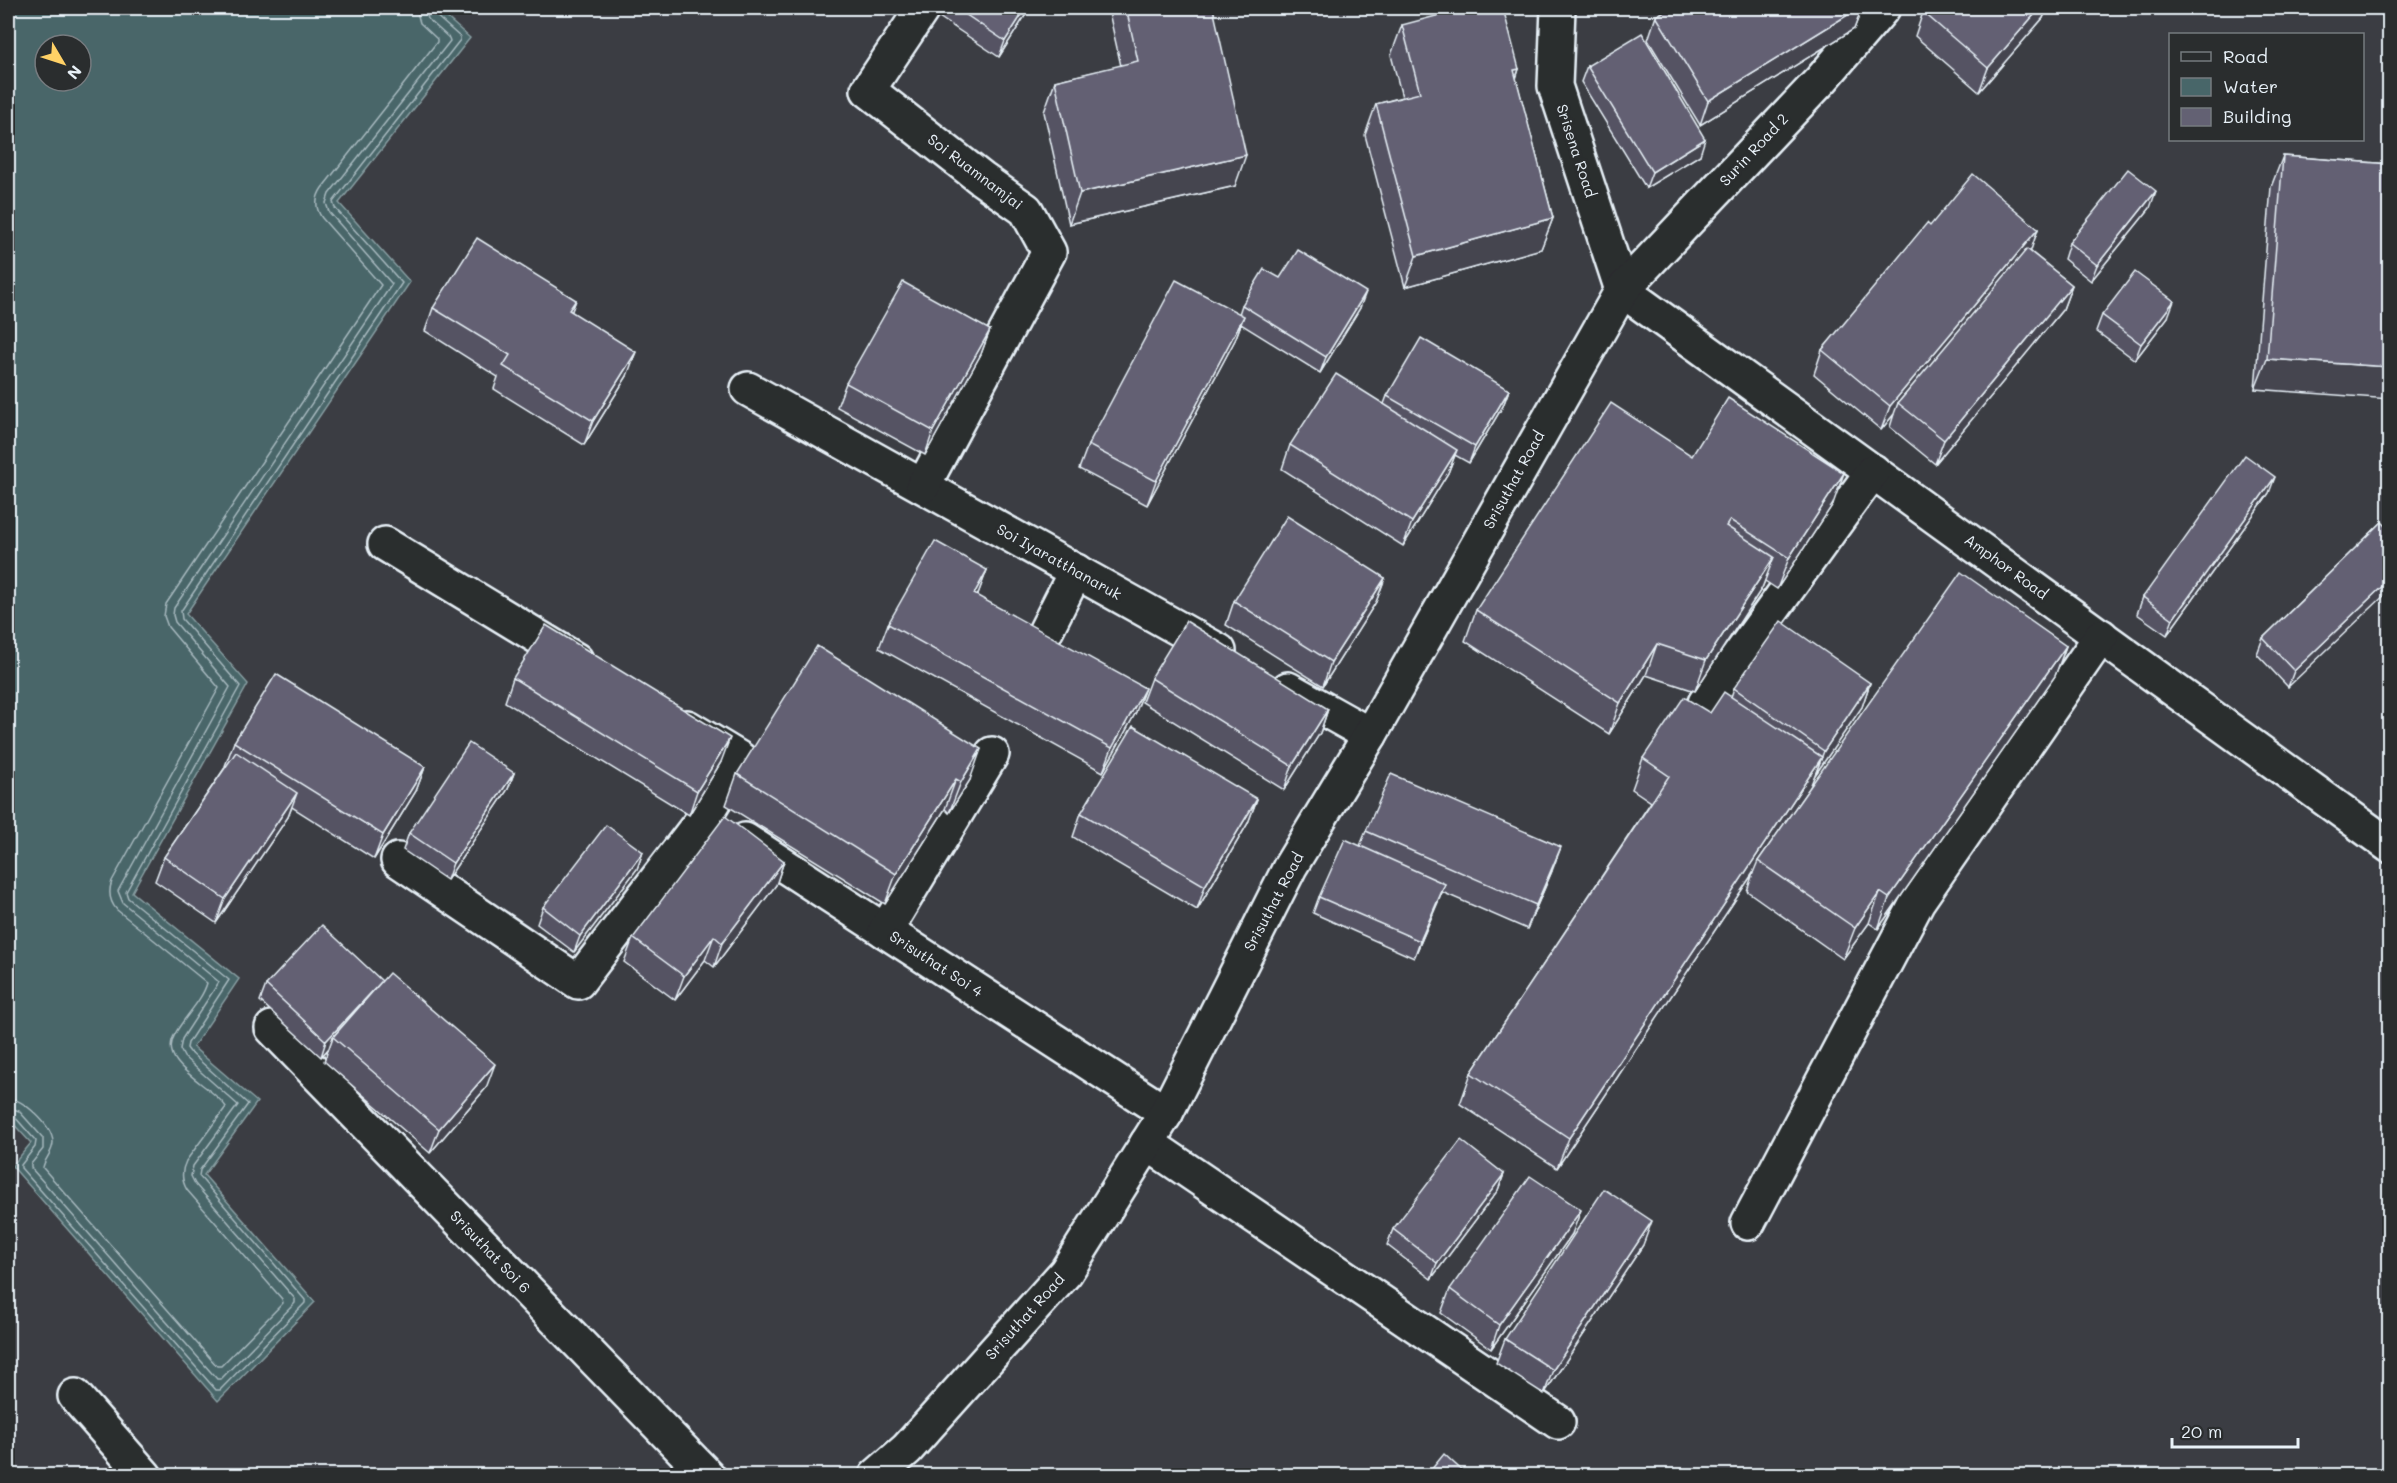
<svg xmlns="http://www.w3.org/2000/svg" width="2397" height="1483" font-family="Mali,sans-serif">
<rect width="100%" height="100%" fill="#3b3d43"/>
<filter id="ink" filterUnits="userSpaceOnUse"><feTurbulence type="fractalNoise" baseFrequency=".0167" numOctaves="2"/><feDisplacementMap in="SourceGraphic" scale="12" xChannelSelector="R" yChannelSelector="G"/><feConvolveMatrix kernelMatrix="1 2 1 2 8 2 1 2 1" color-interpolation-filters="sRGB"/></filter>
<g filter="url(#ink)">
<path fill="#486669" stroke="#889ea2" stroke-width="1.5" fill-rule="evenodd" d="M24,8H436L470,38L339,203L410,282L186,614L248,684L132,892L239,979L193,1047L257,1102L204,1175L315,1302L218,1401L12,1166L31,1143L8,1118V12ZM45,45H81V81H45Z"/>
<g fill="none" stroke-linecap="round" stroke-linejoin="round">
<g stroke="#a8b9bf" stroke-width="1.5">
<path d="M8,1098C23,1099 52,1125 53,1142C53,1153 44,1159 43,1168L217,1366H221L283,1303L282,1299L187,1190C181,1180 181,1171 186,1161L226,1107C213,1085 156,1065 175,1034C184,1017 202,1001 207,983L117,910C109,901 108,892 112,881L219,688L168,627L164,616L166,604L381,285L322,218C315,208 315,198 322,188L437,42V39L420,23L416,8"/>
<path d="M8,1107L19,1111L43,1138V1149L31,1164V1168L217,1379H221L295,1303V1299L195,1184L191,1176L193,1166L238,1105L184,1057L180,1049L182,1039L219,982L123,903L118,891L230,687L175,622L173,615L174,608L392,284L329,212L326,203L329,194L450,41L449,38L428,19L425,8"/>
<path d="M8,1115L14,1116L36,1141L35,1147L21,1165V1168L216,1390H220L305,1303V1300L199,1176L200,1170L248,1104L190,1052L187,1048L188,1043L229,980L128,898L126,892L240,686L182,619L181,611L402,283L335,208L333,202L460,40V37L434,14L432,8"/>
</g>
<defs>
<g id="minor">
<path d="M1558,8L1555,86L1622,290"/>
<path d="M1622,290L2390,846"/>
<path d="M748,389L1219,651"/>
<path d="M923,486L1049,252L1026,210L982,179L868,90L923,8"/>
<path d="M385,544L576,660"/>
<path d="M1043,636L1076,571"/>
<path d="M1288,689L1370,735"/>
<path d="M1705,703L1873,471"/>
<path d="M745,840L1166,1113"/>
<path d="M398,860L578,982L706,815L740,759L687,727"/>
<path d="M885,931L992,754"/>
<path d="M272,1028L708,1476"/>
<path d="M1147,1143L1558,1422"/>
<path d="M1748,1223L1918,901L2101,636"/>
<path d="M75,1396L145,1476"/>
<path d="M876,1476L907,1449L1066,1272L1166,1113L1290,867L1370,735L1622,290L1821,80L1883,8"/>
</g>
</defs>
<use href="#minor" stroke="#e8f1f8" stroke-width="38"/>
<use href="#minor" stroke="#2a2d2e" stroke-width="33"/>
</g>
<g fill="#555363" stroke="#e8f1f8" stroke-width="1.5">
<path d="M935,8H1030L999,57L933,13Z"/>
<path d="M1108,8H1213L1235,186L1069,224L1044,112L1055,81L1121,66Z"/>
<path d="M1670,8H1862L1854,29L1700,125L1648,40L1656,16Z"/>
<path d="M1927,8H2047L2043,18L1979,92L1915,36L1923,12Z"/>
<path d="M2183,8H2194L2188,13Z"/>
<path d="M1402,25L1519,69L1516,79L1553,218L1541,249L1405,287L1365,135L1376,104L1402,97L1391,55Z"/>
<path d="M1587,66L1700,155L1646,188L1581,82Z"/>
<path d="M2283,156L2390,164L2255,389L2271,187Z"/>
<path d="M2150,208L2091,281L2064,259L2069,243Z"/>
<path d="M1930,226L2038,229L2030,251L2072,285L2063,309L1935,464L1890,427L1894,414L1881,430L1814,374L1822,350Z"/>
<path d="M1280,278L1360,308L1320,373L1241,324L1235,340L1147,505L1079,469L1088,445L1239,314L1242,305Z"/>
<path d="M576,300L571,312L627,376L584,445L494,389L498,377L425,331L433,308Z"/>
<path d="M2102,315L2168,317L2135,360L2096,331Z"/>
<path d="M990,330L981,354L925,455L837,407L846,383Z"/>
<path d="M1509,390L1503,406L1469,463L1455,455L1448,473L1403,546L1282,469L1290,445L1384,404L1387,396Z"/>
<path d="M1692,456L1833,504L1777,589L1765,581L1762,588L1695,691L1646,675L1609,734L1465,641L1476,610Z"/>
<path d="M2269,493L2167,635L2137,614L2143,597Z"/>
<path d="M2382,522L2288,687L2257,654L2263,638Z"/>
<path d="M987,570L977,596L1136,712L1103,772L879,648L888,624Z"/>
<path d="M1385,578L1376,602L1323,686L1226,625L1234,601Z"/>
<path d="M2066,646L2055,676L1878,929L1869,923L1843,959L1747,891L1753,873L1557,1168L1460,1104L1471,1073L1651,802L1632,789L1643,758L1710,713L1731,697L1734,688L1870,683L1862,707L1815,775L1811,784Z"/>
<path d="M513,678L721,762L689,815L505,702Z"/>
<path d="M1151,678L1328,709L1320,733L1284,790L1142,702Z"/>
<path d="M234,742L425,767L416,791L374,859L292,807L288,817L216,923L155,881L164,857L226,766H225Z"/>
<path d="M514,773L508,789L447,880L403,850L409,833Z"/>
<path d="M737,774L970,780L949,813L945,809L885,904L726,805Z"/>
<path d="M1257,799L1248,823L1197,910L1073,837L1081,813Z"/>
<path d="M1366,831L1552,871L1527,929L1442,892L1414,958L1313,913L1319,897L1360,846Z"/>
<path d="M643,852L637,869L574,952L537,924L543,907Z"/>
<path d="M784,861L776,885L714,967L705,960L675,1000L624,962L633,938Z"/>
<path d="M382,981L486,1088L430,1153L324,1061L329,1048L321,1057L260,1001L266,985Z"/>
<path d="M1504,1174L1498,1190L1431,1279L1387,1245L1393,1229Z"/>
<path d="M1572,1234L1491,1349L1441,1313L1450,1289Z"/>
<path d="M1643,1245L1544,1394L1496,1363L1505,1339Z"/>
</g>
<g fill="#454450" stroke="#e8f1f8" stroke-width="1.5">
<path d="M1026,8H1030L999,57L1005,41Z"/>
<path d="M1859,8H1862L1854,29L1700,125L1708,101Z"/>
<path d="M2040,8H2047L2043,18L1979,92L1988,68Z"/>
<path d="M2190,8H2194L2188,13Z"/>
<path d="M1519,69L1508,100L1514,70Z"/>
<path d="M1705,139L1700,155L1646,188L1652,172Z"/>
<path d="M1246,155L1235,186L1069,224L1080,193Z"/>
<path d="M2156,191L2150,208L2091,281L2097,265Z"/>
<path d="M1553,218L1541,249L1405,287L1416,256Z"/>
<path d="M2038,229L2030,253L1898,403L1894,414L1881,430L1890,406Z"/>
<path d="M2072,285L2063,309L1935,464L1944,440Z"/>
<path d="M1366,292L1360,308L1320,373L1326,357Z"/>
<path d="M576,300L567,324L569,310Z"/>
<path d="M2174,301L2168,317L2135,360L2141,344Z"/>
<path d="M1244,316L1235,340L1147,505L1156,481Z"/>
<path d="M990,330L981,354L925,455L933,431Z"/>
<path d="M636,352L627,376L584,445L593,421Z"/>
<path d="M2267,359L2390,367V399L2255,389Z"/>
<path d="M1509,390L1503,406L1469,463L1475,447Z"/>
<path d="M1457,450L1448,473L1403,546L1412,522Z"/>
<path d="M1844,473L1833,504L1777,589L1789,558Z"/>
<path d="M2275,477L2269,493L2167,635L2173,619Z"/>
<path d="M1774,557L1762,588L1695,691L1706,660Z"/>
<path d="M987,570L978,594L965,618L974,594Z"/>
<path d="M1385,578L1376,602L1323,686L1331,662Z"/>
<path d="M2390,579V590L2288,687L2294,671Z"/>
<path d="M1657,644L1646,675L1609,734L1620,703Z"/>
<path d="M2066,646L2055,676L1878,929L1889,898Z"/>
<path d="M1870,683L1862,707L1815,775L1824,751Z"/>
<path d="M1145,688L1136,712L1103,772L1112,748Z"/>
<path d="M1328,709L1320,733L1284,790L1292,766Z"/>
<path d="M730,738L721,762L689,815L697,791Z"/>
<path d="M981,749L970,780L949,813L961,782Z"/>
<path d="M1822,757L1810,787L1758,861L1753,873L1557,1168L1569,1138Z"/>
<path d="M425,767L416,791L374,859L383,835Z"/>
<path d="M514,773L508,789L447,880L453,863Z"/>
<path d="M956,779L945,809L885,904L896,874Z"/>
<path d="M297,793L288,817L216,923L225,899Z"/>
<path d="M1257,799L1248,823L1197,910L1205,886Z"/>
<path d="M1561,847L1552,871L1527,929L1536,905Z"/>
<path d="M643,852L637,869L574,952L580,936Z"/>
<path d="M784,861L776,885L714,967L722,943Z"/>
<path d="M1445,884L1439,900L1414,958L1420,941Z"/>
<path d="M1880,892L1869,923L1843,959L1855,928Z"/>
<path d="M714,936L705,960L675,1000L684,976Z"/>
<path d="M382,981L333,1037L329,1048L321,1057L326,1041Z"/>
<path d="M495,1064L486,1088L430,1153L439,1129Z"/>
<path d="M1504,1174L1498,1190L1431,1279L1437,1263Z"/>
<path d="M1581,1210L1572,1234L1491,1349L1499,1325Z"/>
<path d="M1652,1221L1643,1245L1544,1394L1553,1370Z"/>
</g>
<g fill="#636173" stroke="#e8f1f8" stroke-width="1.5">
<path d="M956,8H1026L1005,41Z"/>
<path d="M1126,8H1213L1246,155L1080,193L1055,81L1138,61Z"/>
<path d="M1466,8H1503L1519,69L1514,70L1553,218L1416,256L1376,104L1420,93L1402,25Z"/>
<path d="M1670,8H1859L1708,101L1656,16Z"/>
<path d="M1927,8H2040L1988,68L1923,12Z"/>
<path d="M1642,33L1705,139L1652,172L1587,66Z"/>
<path d="M2283,156L2390,164V367L2267,359Z"/>
<path d="M2128,169L2156,191L2097,265L2069,243Z"/>
<path d="M1973,174L2038,229L1890,406L1822,350L1927,223L1930,226Z"/>
<path d="M477,238L576,300L569,310L636,352L593,421L503,366L510,355L433,308Z"/>
<path d="M2027,249L2072,285L1944,440L1898,403Z"/>
<path d="M1298,250L1366,292L1326,357L1242,305L1264,269L1280,278Z"/>
<path d="M2135,272L2174,301L2141,344L2102,315Z"/>
<path d="M1176,280L1244,316L1156,481L1088,445Z"/>
<path d="M903,282L990,330L933,431L846,383Z"/>
<path d="M1421,338L1509,390L1475,447L1387,396Z"/>
<path d="M1336,374L1457,450L1412,522L1290,445Z"/>
<path d="M1728,398L1844,473L1789,558L1730,520L1726,526L1774,557L1706,660L1657,644L1620,703L1476,610L1611,403L1692,456Z"/>
<path d="M2245,455L2275,477L2173,619L2143,597Z"/>
<path d="M1287,516L1385,578L1331,662L1234,601Z"/>
<path d="M2382,522L2390,530V579L2294,671L2263,638Z"/>
<path d="M935,541L987,570L974,594L1145,688L1112,748L888,624Z"/>
<path d="M1961,572L2066,646L1889,898L1880,892L1855,928L1758,861Z"/>
<path d="M1186,621L1328,709L1292,766L1151,678Z"/>
<path d="M1781,621L1870,683L1824,751L1734,688Z"/>
<path d="M546,625L730,738L697,791L513,678Z"/>
<path d="M817,646L981,749L961,782L956,779L896,874L737,774Z"/>
<path d="M276,674L425,767L383,835L234,742Z"/>
<path d="M1724,692L1822,757L1569,1138L1471,1073L1669,776L1643,758L1684,697L1710,713Z"/>
<path d="M1133,726L1257,799L1205,886L1081,813Z"/>
<path d="M469,743L514,773L453,863L409,833Z"/>
<path d="M236,752L297,793L225,899L164,857Z"/>
<path d="M1391,774L1561,847L1536,905L1366,831Z"/>
<path d="M725,816L784,861L722,943L714,936L684,976L633,938Z"/>
<path d="M606,825L643,852L580,936L543,907Z"/>
<path d="M1345,839L1445,884L1420,941L1319,897Z"/>
<path d="M322,925L382,981L326,1041L266,985Z"/>
<path d="M389,973L495,1064L439,1129L333,1037Z"/>
<path d="M1461,1140L1504,1174L1437,1263L1393,1229Z"/>
<path d="M1530,1176L1581,1210L1499,1325L1450,1289Z"/>
<path d="M1604,1189L1652,1221L1553,1370L1505,1339Z"/>
<path d="M1444,1454L1468,1476H1426Z"/>
</g>
</g>
<g text-anchor="middle" stroke-width="6" stroke-linejoin="round" paint-order="stroke">
<g font-size="15" fill="#e8f1f8" stroke="#2a2d2e">
<text transform="translate(1754 150) rotate(-47)" y="5">Surin Road 2</text>
<text transform="translate(1576 151) rotate(72)" y="5">Srisena Road</text>
<text transform="translate(975 172) rotate(37)" y="5">Soi Ruamnamjai</text>
<text transform="translate(1514 480) rotate(-61)" y="5">Srisuthat Road</text>
<text transform="translate(1059 562) rotate(29)" y="5">Soi Iyaratthanaruk</text>
<text transform="translate(2006 567) rotate(36)" y="5">Amphor Road</text>
<text transform="translate(1274 902) rotate(-62)" y="5">Srisuthat Road</text>
<text transform="translate(936 964) rotate(33)" y="5">Srisuthat Soi 4</text>
<text transform="translate(490 1252) rotate(46)" y="5">Srisuthat Soi 6</text>
<text transform="translate(1025 1317) rotate(-48)" y="5">Srisuthat Road</text>
</g>
</g>
<rect width="2397" height="1483" fill="none" stroke="#2a2d2e" stroke-width="30"/>
<rect x="15" y="15" width="2367" height="1453" fill="none" stroke="#e8f1f8" stroke-width="2" filter="url(#ink)"/>
<rect x="2169" y="33" width="195" height="108" fill="#2a2d2e" stroke="#767b7f" stroke-width="1.5"/>
<rect x="2181" y="52" width="30" height="9" fill="#2a2d2e" stroke="#767b7f" stroke-width="1.5"/>
<text x="2223" y="63" font-size="18" fill="#e8f1f8">Road</text>
<rect x="2181" y="78" width="30" height="18" fill="#486669" stroke="#767b7f" stroke-width="1.5"/>
<text x="2223" y="93" font-size="18" fill="#e8f1f8">Water</text>
<rect x="2181" y="108" width="30" height="18" fill="#636173" stroke="#767b7f" stroke-width="1.5"/>
<text x="2223" y="123" font-size="18" fill="#e8f1f8">Building</text>
<g transform="translate(63 63) rotate(129)"><circle r="28" fill="#2a2d2e" stroke="#767b7f" stroke-width="1.5"/>
<path d="M0-4.5L10 22L0 15L-10 22Z" fill="#ffd166"/>
<text y="-9" font-size="16" font-weight="bold" text-anchor="middle" fill="#e8f1f8">N</text>
</g>
<path d="M2172 1438v9h126v-9" fill="none" stroke="#e8f1f8" stroke-width="3"/>
<text x="2181" y="1438" font-size="18" fill="#e8f1f8" stroke="#2a2d2e" stroke-width="4.5" paint-order="stroke">20 m</text>
</svg>
